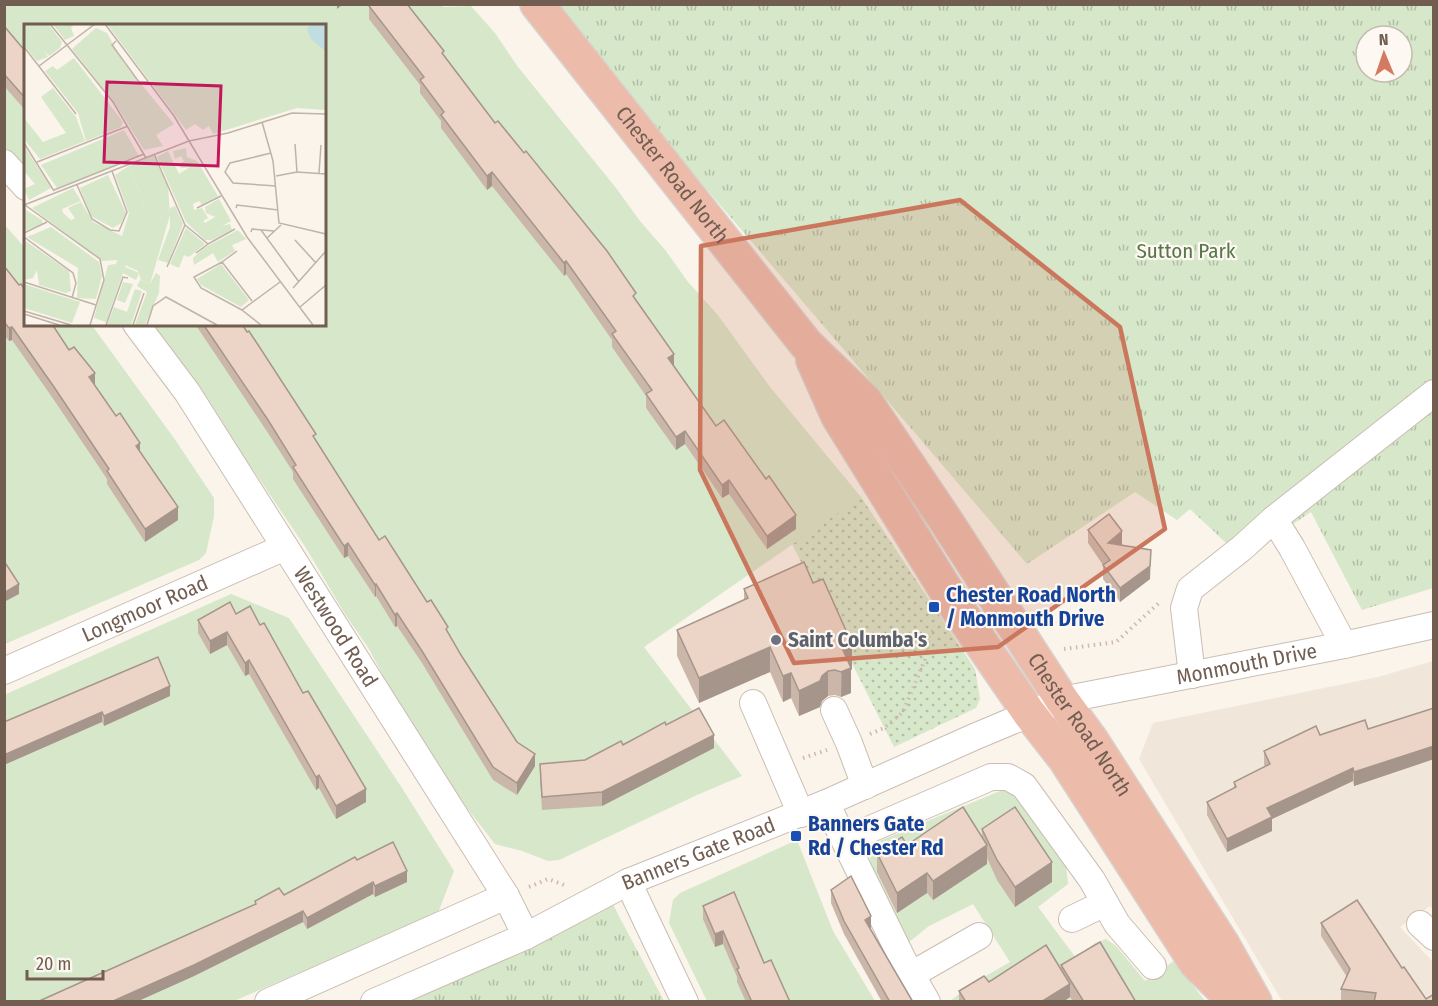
<svg xmlns="http://www.w3.org/2000/svg" width="1438" height="1006" font-family="'Fira Sans Condensed',sans-serif">
<defs>
<pattern id="grass-dots" width="8" height="8" patternUnits="userSpaceOnUse" patternTransform="scale(1.5)"><rect width="8" height="8" fill="#d6e7ca"/><path d="M2 2h.1M6 6h.1" fill="none" stroke="#b2bea6" stroke-width="1.8" stroke-linecap="round"/></pattern>
<pattern id="park-tufts" width="24" height="20" patternUnits="userSpaceOnUse" patternTransform="scale(1.5)"><rect width="24" height="20" fill="#d6e7ca"/><path d="M3 7l-1-3M5 7V3M7 7l1-3M15 17l-1-3M17 17v-4M19 17l1-3" fill="none" stroke="#b2bea6"/></pattern>
</defs>
<rect width="100%" height="100%" fill="#faf4eb"/>
<path fill="#f1e6da" d="M1433,661V910L1430,906L1400,927L1433,962V1001H1282L1139,759L1153,723L1378,677Z"/>
<path fill="url(#grass-dots)" d="M861,497L975,669L980,699L976,708L894,747L792,544Z"/>
<g fill="url(#park-tufts)" fill-rule="evenodd">
<path d="M559,5H1433V588L1362,610L1311,512L1242,558L1190,509L1177,520L1135,492L1027,564L680,158ZM1366,36H1402V72H1366Z"/>
<path d="M613,905L664,1001L405,1002Z"/>
</g>
<g fill="#d6e7ca">
<path d="M437,4L444,7L471,6L495,33L518,67L616,188L640,221L666,251L688,282L717,314L770,387L861,497L644,647L742,776L697,795L559,860L548,861L522,851L495,844L449,785L387,683L369,649L345,614L306,548L247,461L208,399L151,324H324V26H26L25,170L5,150L4,5Z"/>
<path d="M4,224L25,248L26,324H91L176,441L214,498V516L206,553L199,560L5,644Z"/>
<path d="M231,594L289,618L402,788L454,871L438,913L234,1001H5L4,695Z"/>
<path d="M1005,789L1025,798L1066,865L1068,884L1038,907L1076,958L1095,943L1106,939L1116,946L1145,981L1174,961L1205,1001H950L972,984L1010,962L973,904L929,926L909,942C883,929 873,872 867,846Z"/>
<path d="M797,840L833,931L875,1001H707L669,923L673,900L680,893Z"/>
</g>
<g fill="none" stroke-linecap="round" stroke-linejoin="round">
<defs>
<g id="minor">
<path d="M4,163L26,187"/>
<path id="s1" d="M136,324L187,392L506,896L526,936"/>
<path d="M1274,519L1292,548L1344,645"/>
<path id="s2" d="M4,671L285,547"/>
<path d="M1192,675L1184,608L1190,589L1242,548L1274,519L1434,393"/>
<path d="M753,703L801,814"/>
<path d="M834,710L849,743L865,786"/>
<path d="M826,803L903,960L927,1002"/>
<path d="M845,840L991,777H1008L1024,786L1092,880L1117,924L1153,966"/>
<path d="M628,882L685,1002"/>
<path d="M1072,919L1105,903"/>
<path d="M1420,924L1434,937"/>
<path d="M911,975L979,936"/>
<path d="M268,1002L506,896"/>
<path id="s3" d="M374,1002L526,936L628,882L826,803L974,737L1062,700L1344,645L1434,625"/>
</g>
<g id="highway">
<path id="s4" d="M537,4L806,344L865,401L944,518L1062,700L1092,741L1223,945L1255,1002"/>
<path d="M813,360L838,416L957,608L1029,713L1065,759L1196,963L1236,1002"/>
</g>
</defs>
<use href="#minor" stroke="#cbbdb2" stroke-width="28"/>
<use href="#highway" stroke="#d8d2ce" stroke-width="36"/>
<g stroke="#d1b9a9" stroke-width="4" stroke-dasharray="1.5 4.5" stroke-linecap="butt">
<path d="M1064,649L1116,642L1160,602"/>
<path d="M870,734L884,728L903,712L926,657L929,636L935,628"/>
<path d="M803,758L827,750"/>
<path d="M529,887L548,879L567,886"/>
</g>
<use href="#minor" stroke="#fff" stroke-width="26"/>
<use href="#highway" stroke="#ecbbaa" stroke-width="33"/>
</g>
<g fill="#cbb7aa">
<path d="M369,6L444,55L495,123L636,301L674,365L716,426L796,529L767,549L729,494L722,498L685,444L676,450L646,408V396L612,347V340L566,274L564,276L492,186L487,190L441,128V121L420,93V85L369,19Z"/>
<path d="M4,26L26,52V111L4,86Z"/>
<path d="M4,266L26,324L95,385L140,452L178,520L145,542L107,484V479L54,400L12,340L9,341L4,335Z"/>
<path d="M195,324H242L379,540L427,602L448,633L461,655L517,742L535,766L517,795L493,780L422,663L397,626L395,627L376,596L375,597L348,556L344,558L293,479V472L268,433Z"/>
<path d="M1088,530L1122,545L1150,579L1120,602L1103,579V565L1088,543Z"/>
<path d="M744,589L852,669L851,670V693L841,697L835,695L828,696L822,701L820,707L799,716L791,698L783,702L770,672L699,703L677,656V630L744,600Z"/>
<path d="M236,614L260,625L366,802L336,819L319,788L316,790L249,674L245,676L227,645L210,654L198,633V620Z"/>
<path d="M170,696L104,726L102,722H4Z"/>
<path d="M1434,708V759L1354,786L1353,781L1272,819V831L1227,852L1207,815V802L1234,789V782L1265,767L1264,764V751L1368,729Z"/>
<path d="M666,725L714,748L602,806L542,810L540,777V764L585,760Z"/>
<path d="M982,829L1052,882L1015,907L997,880L987,858V864L933,900L927,893L897,913L877,872V853L982,837Z"/>
<path d="M357,860L407,882L375,897L373,894L307,929L303,922L194,976L136,1002H37L255,905V901L284,895Z"/>
<path d="M831,890L871,929L913,1002H882L844,934L831,903Z"/>
<path d="M703,906L764,963L790,1002H746L737,982V977L723,944L715,947L703,919Z"/>
<path d="M1321,923L1402,968L1426,999L1434,1002H1341V989L1347,977L1321,936Z"/>
<path d="M1061,965L1136,1002H1073L1070,997L1063,1002H959V991L989,982L1061,969Z"/>
</g>
<g fill="#a5958b">
<path d="M337,4H343L337,9Z"/>
<path d="M492,172V186L487,190V176Z"/>
<path d="M566,261V274L564,276V263Z"/>
<path d="M12,327V340L9,341V328Z"/>
<path d="M674,354V368L668,358Z"/>
<path d="M95,373V386L89,377Z"/>
<path d="M685,431V444L676,450V437Z"/>
<path d="M140,443V456L136,446Z"/>
<path d="M729,480V494L722,498V485Z"/>
<path d="M178,507V520L145,542V529Z"/>
<path d="M796,515V529L767,549V536Z"/>
<path d="M1122,531V545L1108,556V543Z"/>
<path d="M348,543V556L344,558V546Z"/>
<path d="M1151,550L1150,579L1120,602V588Z"/>
<path d="M19,584V594L4,602V593Z"/>
<path d="M376,584V596L375,597V585Z"/>
<path d="M397,613V626L395,627V615Z"/>
<path d="M227,632V645L210,654V641Z"/>
<path d="M852,644V669L851,670V693L841,697L842,648Z"/>
<path d="M770,647V672L699,703V678Z"/>
<path d="M249,660V674L245,676V663Z"/>
<path d="M828,671V696L822,701L820,707L799,716V691Z"/>
<path d="M791,673V698L783,702V676Z"/>
<path d="M170,686V696L104,726V716Z"/>
<path d="M102,712V722L4,765V755Z"/>
<path d="M714,735V748L602,806V792Z"/>
<path d="M1434,746V759L1354,786V772Z"/>
<path d="M535,754V766L517,795V783Z"/>
<path d="M1353,768V781L1272,819V831L1227,852V839L1267,808Z"/>
<path d="M319,775V788L316,790V777Z"/>
<path d="M366,789V802L336,819V806Z"/>
<path d="M987,845V864L933,900V881Z"/>
<path d="M1052,862V882L1015,907V887Z"/>
<path d="M407,871V882L375,897V886Z"/>
<path d="M927,873V893L897,913V893Z"/>
<path d="M373,882V894L307,929V918Z"/>
<path d="M303,911V922L194,976L136,1002H111Z"/>
<path d="M871,916V929L865,933V920Z"/>
<path d="M723,931V944L715,947V934Z"/>
<path d="M1070,984V997L1063,1002H1041Z"/>
</g>
<g fill="#ecd5c6" stroke="#a5958b" stroke-width="1.5">
<path d="M370,4H407L444,51L442,53L495,123L498,121L524,153L526,151L607,251L636,293L633,296L674,354L668,358L716,426L724,420L766,479L769,476L796,515L767,536L729,480L722,485L685,431L676,437L646,394L652,390L612,334L616,331L566,261L564,263L492,172L487,176L441,115L444,112L420,80L424,77L369,6Z"/>
<path d="M4,26L26,52V99L4,74Z"/>
<path d="M4,266L19,285L21,284L26,291V324H52L69,350L74,347L95,373L89,377L116,416L120,413L140,443L136,446L178,507L145,529L107,471L109,469L54,387L12,327L9,328L4,322Z"/>
<path d="M203,324H242L247,332L249,331L316,434L313,436L379,540L385,536L427,602L431,600L448,627L446,629L461,655L517,742L535,754L517,783L493,767L422,651L397,613L395,615L376,584L375,585L348,543L344,546L293,467L296,465L268,420Z"/>
<path d="M1109,514L1122,531L1108,543L1151,550L1150,566L1120,588L1103,565L1110,560L1088,530Z"/>
<path d="M4,561L19,584L4,593Z"/>
<path d="M804,562L813,583L823,579L852,644L842,648L851,668L841,672L835,670L828,671L822,676L820,681L799,691L791,673L783,676L770,647L699,678L677,630L748,598L744,589Z"/>
<path d="M230,602L236,614L250,606L260,625L264,623L303,693L308,691L366,789L336,806L319,775L316,777L249,660L245,663L227,632L210,641L198,620Z"/>
<path d="M158,657L170,686L104,716L102,712L4,755V722Z"/>
<path d="M699,708L714,735L602,792L542,797L540,764L585,760L621,741L623,745L665,722L666,725Z"/>
<path d="M1434,708V746L1354,772L1353,768L1267,808L1272,817L1227,839L1207,802L1236,787L1234,782L1270,764L1264,751L1316,726L1320,735L1365,720L1368,729Z"/>
<path d="M963,807L987,845L933,881L927,873L897,893L877,853L902,837L907,845Z"/>
<path d="M1015,807L1052,862L1015,887L997,860L982,829Z"/>
<path d="M393,842L407,871L375,886L373,882L307,918L303,911L194,965L111,1002H37L256,904L255,901L279,888L284,895L355,857L357,860Z"/>
<path d="M851,876L871,916L865,920L913,1002H890L844,921L831,890Z"/>
<path d="M734,892L764,963L771,960L790,1002H752L737,969L739,968L723,931L715,934L703,906Z"/>
<path d="M1357,900L1402,968L1404,967L1426,999L1434,994V1002H1374L1376,993L1341,989L1350,969L1321,923Z"/>
<path d="M1100,942L1136,1002H1084L1061,965Z"/>
<path d="M1046,945L1070,984L1041,1002H966L959,991L984,976L989,982Z"/>
</g>
<path fill="#ca775e" fill-opacity="0.2" stroke="#ca775e" stroke-width="4.5" stroke-linejoin="round" d="M960,200L1120,327L1165,529L998,647L794,663L700,470L701,246Z"/>
<g fill="#1a4fb4" stroke="#fdf8f1" stroke-width="2">
<rect x="928" y="601" width="12" height="12" rx="3"/>
<rect x="790" y="830" width="12" height="12" rx="3"/>
</g>
<circle fill="#6b7280" stroke="#fdf8f1" stroke-width="2" cx="776" cy="640" r="6"/>
<g text-anchor="middle" stroke-width="4.5" stroke-linejoin="round" paint-order="stroke">
<g font-size="21" fill="#725d51" stroke="#fdf8f1">
<text dy="7" stroke="none"><textPath href="#s4" startOffset="218">Chester Road North</textPath></text>
<text dy="7" stroke="none"><textPath href="#s2" startOffset="154">Longmoor Road</textPath></text>
<text dy="7" stroke="none"><textPath href="#s1" startOffset="363">Westwood Road</textPath></text>
<text dy="7" stroke="none"><textPath href="#s3" startOffset="940">Monmouth Drive</textPath></text>
<text dy="7" stroke="none"><textPath href="#s4" startOffset="904">Chester Road North</textPath></text>
<text dy="7" stroke="none"><textPath href="#s3" startOffset="357">Banners Gate Road</textPath></text>
</g>
<g font-size="21" fill="#57774a" stroke="#fdf8f1">
<text x="1186" y="258">Sutton Park</text>
</g>
<g font-size="21" font-weight="bold" fill="#164399" stroke="#fdf8f1" text-anchor="start">
<text x="946" y="602">Chester Road North<tspan x="946" dy="24">/ Monmouth Drive</tspan></text>
<text x="808" y="831">Banners Gate<tspan x="808" dy="24">Rd / Chester Rd</tspan></text>
</g>
<g font-size="21" font-weight="bold" fill="#5b616d" stroke="#fdf8f1" text-anchor="start">
<text x="788" y="647">Saint Columba's</text>
</g>
</g>
<g transform="translate(24 24)">
<rect width="302" height="302" fill="#faf4eb"/>
<path d="M83,0H301V86L273,84L189,110L185,102L179,106L171,100L162,106ZM129,131L144,162L146,191L126,260L117,256L114,247L101,241L120,179L105,142Z" fill="#d6e7ca"/>
<path d="M0,0H24L38,18L36,24L25,32L20,27L24,33L13,37L0,21ZM29,0H51L47,4L50,12L41,16ZM72,4L83,9L99,38L150,100L132,111L139,122L120,126L92,81L48,25ZM50,34L99,98L97,103L62,117L54,89L21,47L29,42L33,46ZM29,64L52,93L61,117L16,135L0,115V94L19,118L42,109L17,73ZM100,106L115,132L33,164L17,141ZM0,122L27,164L5,176L0,165L11,160L0,147ZM162,124L163,133L173,137L194,172L178,181L175,177L169,180L170,186L178,184L184,194L179,197L181,199L191,193L182,189L181,183L195,175L207,197L198,202L206,200L208,206L188,216H181L162,198L133,133L144,127L155,150L166,143L157,144L155,140L160,137L157,132L151,135L149,127ZM105,142L120,179L101,243L115,249L112,256L99,249L82,298L70,294L84,241L92,240L93,236L78,237L8,184L49,164L57,177L38,185L39,189L47,196L51,194L44,184L57,178L69,198L98,212L105,189L91,151ZM84,151L102,189L97,199L89,204L67,192L56,164ZM151,182L159,200L144,239L134,236L146,203V184ZM0,185L18,196L19,200L0,207ZM27,203L75,238L78,252L72,275L53,274L54,244L3,213ZM162,204L181,220L165,233L160,231L155,244L146,240ZM214,206L222,215L208,221L211,227L206,230L194,238L189,229L170,241L169,234L180,224ZM0,216L45,247L47,267L42,269L15,261L13,246L9,254L0,256ZM197,240L225,276L217,283L177,261L173,255ZM132,249L136,252L135,269L121,301H111L123,268L113,262L116,256L126,260ZM99,258L109,260L101,279L93,276ZM0,260L56,278L48,299L0,284ZM111,265L118,267L107,301H83L90,283L103,288Z" fill="#d6e7ca"/>
<path d="M286,0H301V27L287,15L283,5Z" fill="#c1dde2"/>
<path fill="none" stroke="#c0b3a8" stroke-width="1.5" d="M26,0L89,78L122,134M81,0L150,92L223,213L289,301M92,17L88,21L115,58H124M0,23L52,90M15,42L71,0H82M238,98L249,137L255,199L302,210M0,119L30,167M271,120L273,148M247,129L206,139L201,148L209,159L252,162M130,130L161,201L143,243M13,138L104,102M295,149L297,121M252,152L273,148L302,150M53,161L68,195L86,206L95,207L103,188L88,147M30,166L120,130M0,181L165,117L204,109L268,89L302,90M1,181L76,235L80,256L66,301M173,184L197,172M212,184L213,181L254,186M161,201L184,220L172,229M237,206L275,258M227,208L228,205L250,207M0,209L23,198M0,213L49,249L52,259L48,274M243,214L257,201M271,216L292,239M184,220L211,205M198,238L213,227M0,258L72,281M269,264L302,227M276,283L302,261M218,286L177,264L170,253L198,238L228,277M0,287L47,301M0,290L35,301M82,301L99,253L104,254M109,301L120,269M123,301L129,282L142,273L193,301M237,301L218,286L256,258"/>
<path fill="#c2185b" fill-opacity="0.15" stroke="#c2185b" stroke-width="3" d="M83,58L197,62L194,142L80,138Z"/>
<rect width="302" height="302" fill="none" stroke="#725d51" stroke-width="3"/>
</g>
<rect width="1438" height="1006" fill="none" stroke="#725d51" stroke-width="12"/>
<g transform="translate(1384 54) rotate(358)"><circle r="28" fill="#fdf8f1" stroke="#c5bab1" stroke-width="1.5"/>
<path d="M0-4.5L10 22L0 15L-10 22Z" fill="#d47a60"/>
<text y="-9" font-size="16" font-weight="bold" text-anchor="middle" fill="#725d51">N</text>
</g>
<path d="M27 970v9h76v-9" fill="none" stroke="#725d51" stroke-width="3"/>
<text x="36" y="970" font-size="18" fill="#725d51" stroke="#fdf8f1" stroke-width="4.5" paint-order="stroke">20 m</text>
</svg>
